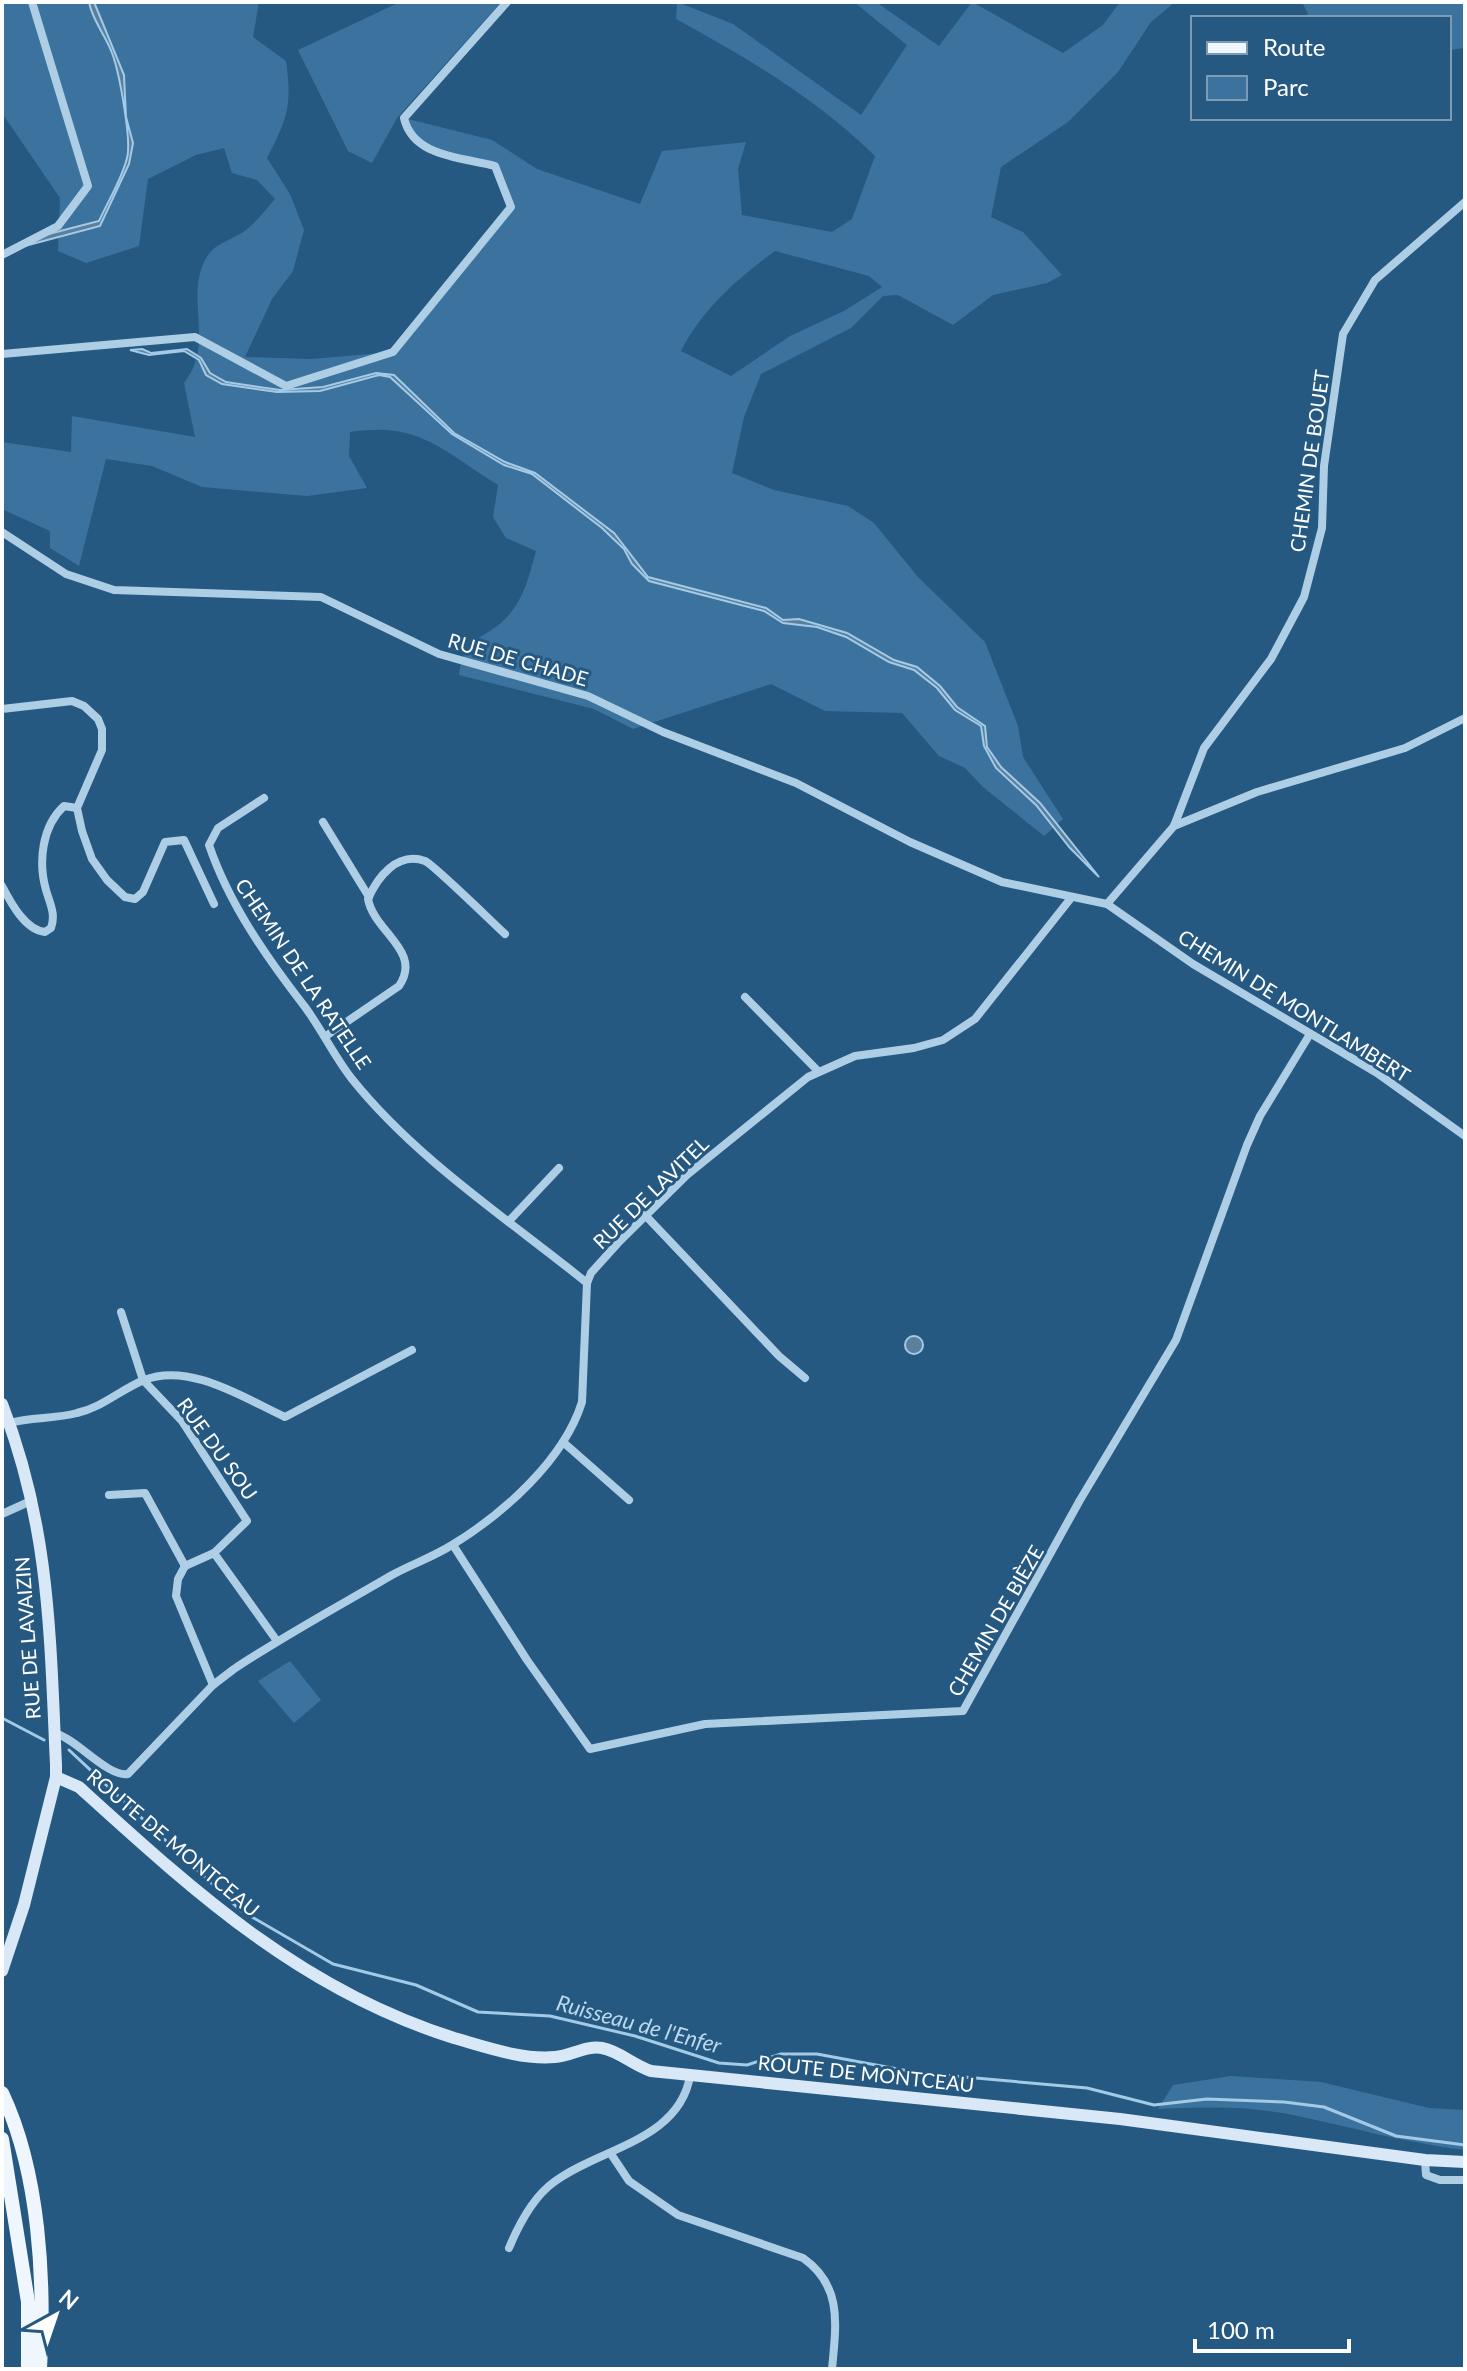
<svg xmlns="http://www.w3.org/2000/svg" width="1467" height="2371" font-family="Lato,sans-serif">
<rect width="100%" height="100%" fill="#265981"/>
<g fill="#3b739e" fill-rule="evenodd">
<path d="M2,2H259L253,37L286,61C292,106 288,117 267,158L290,194L304,230L293,271L272,299L245,357L311,359L393,352L511,207L495,166L421,147L404,118L492,140L537,169L640,204L662,151L746,142L738,169L742,215L832,232L852,219L875,156C816,98 747,58 676,19L677,2L733,24L861,115L907,45L854,2H876L939,46L972,2L1063,53L1103,25L1120,2H1175L1151,22L1118,72L1068,122L1001,167L991,217L1023,232L1062,275L1047,283L993,295L953,325L898,295L883,296L851,328L761,374L744,417L732,473L774,490L848,506L874,523L918,577L985,642L1018,726L1023,757L1063,819L1044,836L983,787L965,768L939,756L902,713L825,711L771,684L633,729L594,709L459,675C464,634 480,643 504,620C524,601 529,576 536,551L506,538L493,517L498,485C442,450 419,421 350,432L349,456L367,488L307,496L202,487L152,466L106,459L79,566L50,548V531L2,509V442L71,452L72,416L195,437L184,383C214,345 187,305 203,264C212,244 223,244 240,234C253,227 265,210 275,199L257,180L232,173L224,148L196,155L148,179L139,246L86,263L58,251L60,198L2,113ZM775,251L869,276L882,287L844,311L790,336L731,376L681,351C703,308 737,279 775,251Z"/>
<path d="M400,2H501L397,118L372,163L348,151L298,50Z"/>
<path d="M1302,2H1465V48L1449,50V18H1303L1308,14Z"/>
<path d="M290,1661L321,1700L294,1723L258,1681Z"/>
<path d="M1231,2076L1321,2082L1429,2108L1465,2110V2150C1405,2143 1348,2126 1288,2114C1245,2106 1202,2107 1158,2109L1173,2085Z"/>
</g>
<g fill="#5c7f9b" stroke="#a3cae7" stroke-width="2">
<path d="M89,2H94L124,75L126,117L133,143L129,164L100,226L21,247L41,236L99,221C108,201 122,179 127,158C132,141 119,71 112,53C106,36 92,20 89,2Z"/>
<path d="M142,349L151,353L187,349L201,358L210,373L226,382L280,390L323,387L376,373L394,375L454,433L505,462L535,473L614,533L648,577L766,608L783,620L799,619L847,633L894,660L917,667L940,686L957,707L985,726L987,747L1001,767L1040,803L1099,877L1070,848L1036,805L996,768L984,746L981,726L955,710L937,688L914,670L889,662L846,637L817,627L783,623L764,611L649,581L632,564L624,549L602,528L532,474L504,465L452,434L390,377L379,375L320,391L277,392L222,384L206,375L199,360L184,351L149,355L130,350Z"/>
<circle cx="914" cy="1345" r="9"/>
</g>
<g fill="none" stroke-linecap="round" stroke-linejoin="round">
<g stroke="#a3cae7" stroke-width="3">
<path d="M2,1718L44,1740"/>
<path d="M69,1750L240,1910L333,1964L416,1985L478,2012L550,2016L635,2036L719,2063L747,2065L781,2054H817L919,2073L1087,2088L1154,2105L1207,2099L1284,2102L1324,2107L1396,2136L1465,2145"/>
</g>
<g stroke="#aecee6" stroke-width="8">
<path d="M2,255L58,226L88,186L32,2"/>
<path d="M2,354L195,337L286,386L393,352L511,207L495,166C461,157 413,157 404,118L507,2"/>
<path d="M2,532L66,574L114,590L321,597L439,654L588,696L663,732L796,783L910,842L1002,882L1107,904L1193,964L1377,1073L1465,1136"/>
<path d="M2,709L72,701L84,706L98,719L102,729V750L77,808L82,831L92,859L107,880L125,897L135,899L143,892L165,842L184,840L214,904"/>
<path d="M264,798L218,828L209,845C229,904 267,958 305,1007C322,1030 334,1056 352,1079C416,1159 508,1219 587,1283"/>
<path d="M323,822L369,897"/>
<path d="M1174,826L1257,792L1405,748L1465,718"/>
<path d="M2,886C11,903 25,930 45,932L51,928C56,914 50,904 46,890C38,862 42,826 64,806L77,808"/>
<path d="M1107,904L1174,826L1204,748L1271,659L1304,597L1322,528L1324,466L1343,334L1375,280L1465,202"/>
<path d="M745,997L818,1071"/>
<path d="M326,1036L399,986C423,951 374,932 368,899C377,878 397,851 425,861C434,865 492,922 505,934"/>
<path d="M645,1215L779,1356L805,1378"/>
<path d="M509,1221L559,1168"/>
<path d="M121,1312L143,1380L182,1421L247,1521L214,1553"/>
<path d="M9,1423C32,1417 55,1419 77,1413C103,1407 120,1390 144,1380C189,1362 244,1398 285,1417L412,1350"/>
<path d="M563,1442L629,1500"/>
<path d="M109,1495L145,1493L185,1566L178,1579L176,1596L213,1685"/>
<path d="M2,1514L33,1500"/>
<path d="M453,1545L527,1660L590,1749L705,1724L963,1711L1080,1500L1176,1340L1247,1145L1260,1116L1310,1034"/>
<path d="M185,1566L214,1553L277,1641"/>
<path d="M55,1733C78,1740 107,1777 128,1774L213,1685L234,1669C285,1635 339,1606 392,1575C412,1564 433,1557 452,1545C503,1514 564,1460 582,1402L587,1283L591,1273L618,1243L687,1175L808,1077L855,1056L914,1048L943,1040L975,1019L1071,898"/>
<path d="M611,2154L629,2181L678,2215L803,2258C843,2286 836,2325 832,2369"/>
<path d="M1425,2160L1426,2175L1440,2180H1465"/>
<path d="M509,2248C519,2224 533,2197 554,2182C599,2148 679,2141 690,2076"/>
</g>
<g stroke="#d8e8f6" stroke-width="12">
<path d="M2,1404C50,1527 50,1636 56,1765V1777L24,1905L2,1971"/>
<path d="M56,1777L79,1787C195,1892 301,1990 454,2038C486,2047 522,2060 555,2057C571,2056 586,2045 602,2048C619,2051 633,2065 651,2071L1120,2119L1425,2160L1465,2162"/>
</g>
<g stroke="#eff6fd" stroke-width="14">
<path d="M2,2093C40,2173 45,2282 40,2369"/>
<path d="M2,2139L28,2302V2369"/>
</g>
</g>
<g text-anchor="middle" stroke-width="6" stroke-linejoin="round" paint-order="stroke">
<g font-size="20" fill="#fff" stroke="#265981">
<text transform="translate(1310 461) rotate(-82)" y="7">CHEMIN DE BOUET</text>
<text transform="translate(518 660) rotate(16)" y="7">RUE DE CHADE</text>
<text transform="translate(303 974) rotate(56)" y="7">CHEMIN DE LA RATELLE</text>
<text transform="translate(1294 1006) rotate(32)" y="7">CHEMIN DE MONTLAMBERT</text>
<text transform="translate(651 1193) rotate(-44)" y="7">RUE DE LAVITEL</text>
<text transform="translate(217 1449) rotate(54)" y="7">RUE DU SOU</text>
<text transform="translate(996 1621) rotate(-60)" y="7">CHEMIN DE BIÈZE</text>
<text transform="translate(28 1638) rotate(-94)" y="7">RUE DE LAVAIZIN</text>
<text transform="translate(173 1843) rotate(40)" y="7">ROUTE DE MONTCEAU</text>
<text transform="translate(866 2074) rotate(6)" y="7">ROUTE DE MONTCEAU</text>
</g>
<g font-size="22" font-style="italic" fill="#bad8ee" stroke="#265981">
<text transform="translate(639 2024) rotate(15)" y="8">Ruisseau de l'Enfer</text>
</g>
</g>
<rect width="1467" height="2371" fill="none" stroke="#ffffff" stroke-width="8"/>
<rect x="1191" y="16" width="260" height="104" fill="#265981" stroke="#7d9bb3" stroke-width="2"/>
<rect x="1207" y="42" width="40" height="12" fill="#eff6fd" stroke="#7d9bb3" stroke-width="2"/>
<text x="1263" y="56" font-size="24" fill="#ffffff">Route</text>
<rect x="1207" y="76" width="40" height="24" fill="#3b739e" stroke="#7d9bb3" stroke-width="2"/>
<text x="1263" y="96" font-size="24" fill="#ffffff">Parc</text>
<g transform="translate(56 2315) rotate(40)" stroke="#265981" stroke-width="6" paint-order="stroke">
<path d="M0-6L14 30L0 20L-14 30Z" fill="#ffffff"/>
<text y="-12" font-size="22" font-weight="bold" text-anchor="middle" fill="#ffffff">N</text>
</g>
<path d="M1195 2339v12h154v-12" fill="none" stroke="#ffffff" stroke-width="4"/>
<text x="1207" y="2339" font-size="24" fill="#ffffff" stroke="#265981" stroke-width="6" paint-order="stroke">100 m</text>
</svg>
